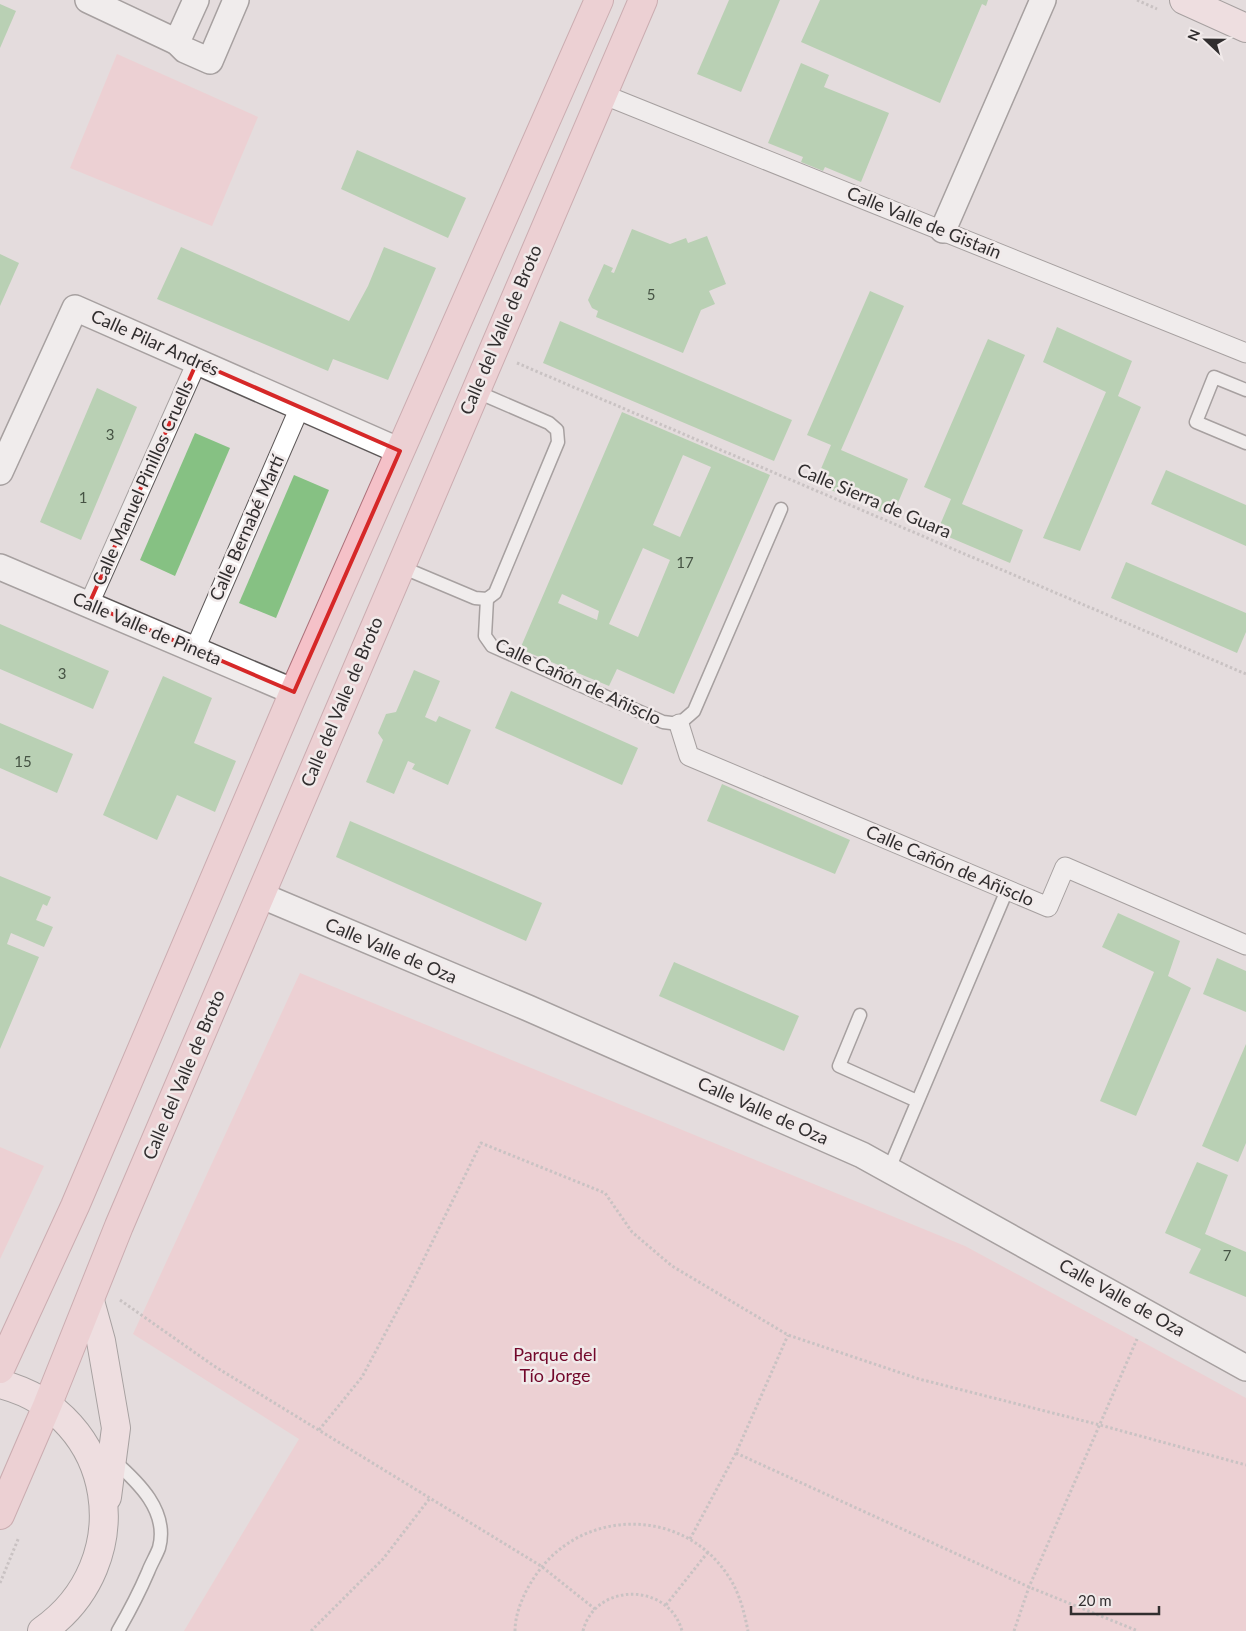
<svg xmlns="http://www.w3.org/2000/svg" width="1246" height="1631" font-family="Lato,sans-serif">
<rect width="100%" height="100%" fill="#e4dcdd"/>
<g fill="#f7c1c7">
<path d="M117,54L258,117L212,226L70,168Z"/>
<path d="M300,973L965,1246L1246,1398V1631H184L299,1439L133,1334Z"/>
<path d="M0,1147L44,1166L0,1259Z"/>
</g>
<g fill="#86c183" fill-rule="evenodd">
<path d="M729,0H780L741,92L697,74Z"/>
<path d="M820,0H988L986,6L982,4L940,103L801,42Z"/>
<path d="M0,4L16,11L0,48Z"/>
<path d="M801,63L829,75L824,87L889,113L861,182L825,167L823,171L801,162L803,157L768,143Z"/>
<path d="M357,150L466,198L448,238L341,189Z"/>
<path d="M632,229L670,244L686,238L688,243L707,236L726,284L709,291L715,304L701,310L683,353L596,317L598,311L592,308L588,300L604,264L613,268L611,272L614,273Z"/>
<path d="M181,247L349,321L368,286L384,247L436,268L388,380L333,359L328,371L157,299Z"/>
<path d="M0,254L19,263L0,306Z"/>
<path d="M870,291L904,306L841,450L908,479L892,517L815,483L831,445L807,435Z"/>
<path d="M560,321L792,420L774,461L543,363Z"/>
<path d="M1057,327L1132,361L1118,396L1141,407L1080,551L1043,538L1106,392L1043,362Z"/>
<path d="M988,339L1025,355L962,504L1023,530L1010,563L937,532L951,499L924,487Z"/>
<path d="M97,388L137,407L81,540L40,522Z"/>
<path d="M622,412L770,475L674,694L617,669L609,686L520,649ZM683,455L711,467L680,537L653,525ZM643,548L670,560L638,637L609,624ZM562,594L599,611L597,620L558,603Z"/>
<path d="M195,433L230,448L175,576L140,560Z"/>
<path d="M1166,470L1246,505V546L1151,504Z"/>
<path d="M294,475L329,490L276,618L239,603Z"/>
<path d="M1126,562L1246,613V632L1237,653L1111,598Z"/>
<path d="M0,624L109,671L93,709L0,669Z"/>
<path d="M414,670L440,681L425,717L436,722L439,716L471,730L448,785L412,769L415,764L408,761L394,794L366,782L383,740L378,733L386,714L396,712Z"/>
<path d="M163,676L212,698L194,743L236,761L215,812L177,795L157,840L103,815Z"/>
<path d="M511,691L638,748L622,785L495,728Z"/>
<path d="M0,723L73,754L57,793L0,768Z"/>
<path d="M722,784L850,840L835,874L707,821Z"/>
<path d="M350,821L542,903L526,941L336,857Z"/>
<path d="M0,876L51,897L47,906L43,904L36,920L53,927L44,947L11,933L7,944L39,957L0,1049Z"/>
<path d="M1118,913L1180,941L1168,976L1191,988L1136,1116L1100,1101L1154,972L1102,947Z"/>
<path d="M1217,958L1246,971V1012L1203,994Z"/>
<path d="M674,962L799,1016L784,1051L659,996Z"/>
<path d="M1246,1044V1143L1238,1162L1202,1146Z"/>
<path d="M1197,1162L1228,1175L1205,1234L1246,1252V1297L1189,1273L1201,1249L1165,1233Z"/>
</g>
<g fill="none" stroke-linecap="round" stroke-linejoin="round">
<defs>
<g id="service">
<path d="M1246,390L1214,377L1196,422L1246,443"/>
<path d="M399,566L475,598L487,599L495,593L558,442L557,430L549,423L475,391"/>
<path d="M487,599L485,636L492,646L663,722L679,724L694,711L781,509"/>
<path d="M860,1015L839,1066L917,1101"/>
<path d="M889,1169L1007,890"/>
<path d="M113,1460C138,1482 169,1511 159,1548C156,1556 151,1564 148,1572C139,1593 129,1612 118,1631"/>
</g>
<g id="pedestrian">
<path d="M602,94L1246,353"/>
<path d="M89,604L197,362"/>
<path d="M195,649L300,407"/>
<path d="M679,724L689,756L1048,907L1065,867L1246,945"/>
</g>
<g id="minor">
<path d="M88,0L177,42L185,50L210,61L236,0"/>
<path d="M177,42L196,0"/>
<path d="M943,230L1043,0"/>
<path d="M0,472L75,308L400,451"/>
<path d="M0,567L294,692"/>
<path d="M260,895L528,1008L862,1155L1246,1368"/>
</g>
<g id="secondary">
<path d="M1184,0L1246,28"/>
<path d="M90,1301L101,1341L116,1428L107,1497"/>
<path d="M0,1384C118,1414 140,1563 42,1631"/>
</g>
<g id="primary">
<path d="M0,1369L75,1206L294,692L599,0"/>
<path d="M0,1515L47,1406L119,1226L643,0"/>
</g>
</defs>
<use href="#service" stroke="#5d5858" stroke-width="15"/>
<use href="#pedestrian" stroke="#5d5858" stroke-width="21"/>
<use href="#minor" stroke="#5d5858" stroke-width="28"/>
<use href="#secondary" stroke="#5d5858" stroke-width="30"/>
<use href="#primary" stroke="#ac727b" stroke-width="30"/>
<g stroke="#a9a3a4" stroke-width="3" stroke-dasharray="2.5 2.5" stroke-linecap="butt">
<path d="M1137,0L1157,9"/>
<path d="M517,363L1246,674"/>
<path d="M120,1300L214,1366L541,1566L595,1609"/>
<path d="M319,1430L362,1377L411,1285L481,1143L605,1193L632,1232L672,1266L788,1335L919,1379L1100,1425L1246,1465"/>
<path d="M736,1453L1029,1587L1138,1631"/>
<path d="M690,1539L736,1453L788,1335"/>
<path d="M0,1583L19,1537"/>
<path d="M666,1605L708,1552"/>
<path d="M311,1631L383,1559L430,1498"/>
<path d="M515,1631C515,1614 523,1595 532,1581C575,1509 679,1504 727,1574C739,1591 744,1611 748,1631"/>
<path d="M583,1631C595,1582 669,1582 682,1631"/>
<path d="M1014,1631L1029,1587L1137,1339"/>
</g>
<use href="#service" stroke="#fff" stroke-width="12"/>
<use href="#pedestrian" stroke="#fff" stroke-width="19"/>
<use href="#minor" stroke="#fff" stroke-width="25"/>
<use href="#secondary" stroke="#fae0e4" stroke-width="28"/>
<use href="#primary" stroke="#f5c1c8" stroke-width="28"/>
</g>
<path d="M0 0H1246V1631H0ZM197,362L400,451L294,692L89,604Z" fill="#e4dcdd" fill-opacity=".55" fill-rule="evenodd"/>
<path fill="none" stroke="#d62828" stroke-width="4" stroke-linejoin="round" d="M197,362L400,451L294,692L89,604Z"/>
<g text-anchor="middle" stroke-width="5" stroke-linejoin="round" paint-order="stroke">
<g font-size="15" fill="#465344">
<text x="651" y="300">5</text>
<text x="110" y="440">3</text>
<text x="83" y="503">1</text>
<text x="685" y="568">17</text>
<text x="62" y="679">3</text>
<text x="23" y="767">15</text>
<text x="1227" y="1261">7</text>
</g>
<g font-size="18" fill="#312e2f" stroke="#f1eaea">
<text transform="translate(924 223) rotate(22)" y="6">Calle Valle de Gistaín</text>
<text transform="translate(501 330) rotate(-67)" y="6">Calle del Valle de Broto</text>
<text transform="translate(155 343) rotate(24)" y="6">Calle Pilar Andrés</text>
<text transform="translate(143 483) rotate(-66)" y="6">Calle Manuel Pinillos Cruells</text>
<text transform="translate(874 501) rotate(23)" y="6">Calle Sierra de Guara</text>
<text transform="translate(247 528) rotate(-66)" y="6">Calle Bernabé Martí</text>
<text transform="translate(147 629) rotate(23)" y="6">Calle Valle de Pineta</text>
<text transform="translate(578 682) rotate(25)" y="6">Calle Cañón de Añisclo</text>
<text transform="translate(342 702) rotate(-67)" y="6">Calle del Valle de Broto</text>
<text transform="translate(950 866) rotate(23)" y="6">Calle Cañón de Añisclo</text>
<text transform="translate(391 951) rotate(23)" y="6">Calle Valle de Oza</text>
<text transform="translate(184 1075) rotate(-67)" y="6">Calle del Valle de Broto</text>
<text transform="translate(763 1111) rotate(24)" y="6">Calle Valle de Oza</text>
<text transform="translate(1122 1298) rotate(29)" y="6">Calle Valle de Oza</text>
</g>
<g font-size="18" fill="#72082b" stroke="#f1eaea">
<text x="555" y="1361">Parque del<tspan x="555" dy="21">Tío Jorge</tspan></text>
</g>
</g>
<g transform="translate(1206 40) rotate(292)" stroke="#f1eaea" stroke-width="4" paint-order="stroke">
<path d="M0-4L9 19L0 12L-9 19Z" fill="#312e2f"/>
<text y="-8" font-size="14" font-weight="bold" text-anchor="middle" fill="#312e2f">N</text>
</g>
<path d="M1071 1606v8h88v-8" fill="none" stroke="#312e2f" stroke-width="2.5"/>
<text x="1078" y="1606" font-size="15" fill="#312e2f" stroke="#f1eaea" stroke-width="4" paint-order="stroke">20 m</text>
</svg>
